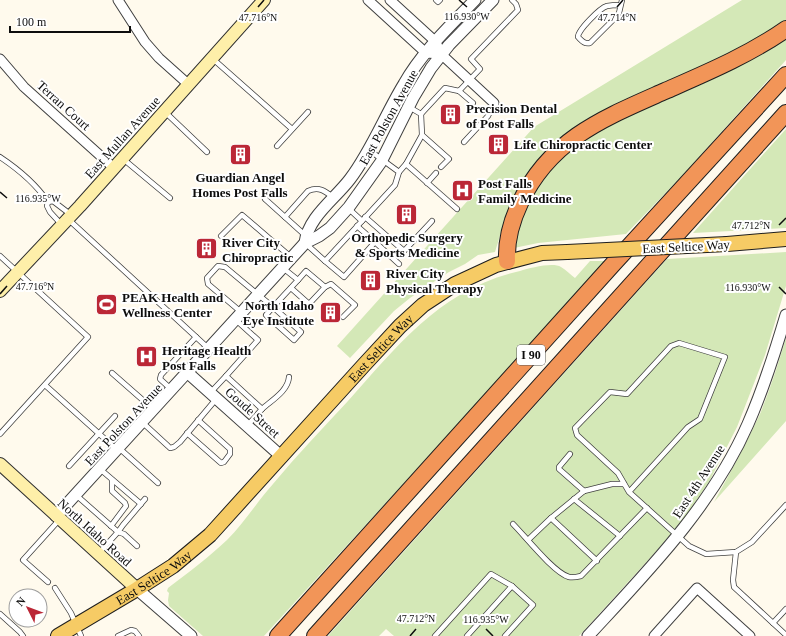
<svg xmlns="http://www.w3.org/2000/svg" width="786" height="636" font-family="Georgia,serif">
<rect width="100%" height="100%" fill="#fffaed"/>
<g fill="#d4e8b7">
<path d="M742,0H786V22L765,37L603,114L506,216L495,252L478,255L465,264L449,272L429,285L410,298L394,311L350,358L337,346L534,127Z"/>
<path d="M786,35V60L681,177L626,234L538,243L514,248L513,227L536,185L581,138Z"/>
<path d="M786,129V228L693,233Z"/>
<path d="M786,252V286L765,355L737,427L709,482L680,525L579,636H394L386,629L379,636H328L667,259Z"/>
<path d="M590,261H607L264,636H203L169,606L168,600L169,593L167,591L168,588C188,573 209,557 227,540C244,523 257,502 273,484C297,455 323,428 348,401C398,345 442,288 520,271C530,268 553,262 561,267C566,270 571,275 575,278Z"/>
<path d="M786,338V421L714,502C730,473 746,444 760,414C770,390 778,364 786,338Z"/>
</g>
<g fill="none" stroke-linecap="round" stroke-linejoin="round">
<defs>
<g id="service">
<path d="M436,0L438,2L440,0"/>
<path d="M620,5C616,5 612,5 607,6C600,8 578,30 578,37C582,41 584,44 590,43L616,17L619,13L622,0"/>
<path d="M213,59L292,129"/>
<path d="M459,91L473,103"/>
<path d="M165,112L207,152"/>
<path d="M421,114L445,88L459,91L480,69L471,59L518,10L516,4L512,0"/>
<path d="M422,135L449,159L441,167"/>
<path d="M464,142L488,116L494,103"/>
<path d="M277,146L308,112"/>
<path d="M0,157C18,169 36,184 48,202"/>
<path d="M122,158L170,198"/>
<path d="M406,164L457,209"/>
<path d="M399,172L406,164L422,135L421,114L409,107"/>
<path d="M427,183L436,173"/>
<path d="M265,199L306,236"/>
<path d="M285,217L308,191C319,186 325,191 334,198"/>
<path d="M365,217L404,251L432,221"/>
<path d="M68,219L208,348"/>
<path d="M362,221L395,185L399,172L369,150"/>
<path d="M61,224L50,212L47,206L48,202L53,201L70,214"/>
<path d="M221,236L242,215L292,258"/>
<path d="M375,242L399,264"/>
<path d="M305,243L325,261L362,221L348,208"/>
<path d="M0,256L88,337L0,434"/>
<path d="M325,261L344,277L375,242L357,226"/>
<path d="M325,287L331,284L355,305L343,317"/>
<path d="M291,288L309,304L325,287L306,271L298,280"/>
<path d="M273,307L301,332L294,340L266,315Z"/>
<path d="M241,312L208,284L207,278L218,266L225,267L273,307L298,280L283,268"/>
<path d="M112,373L153,409"/>
<path d="M226,376L258,340L236,320"/>
<path d="M45,385L116,449"/>
<path d="M172,390L160,379L161,375L196,337"/>
<path d="M211,392L226,376L262,409L247,426"/>
<path d="M262,409C272,400 288,391 289,377"/>
<path d="M143,423L168,446L170,448L174,447L180,442L217,398"/>
<path d="M187,433L221,463L224,462L230,454V449L198,420"/>
<path d="M119,448L158,483"/>
<path d="M570,454L559,467V469L584,491"/>
<path d="M69,466L115,416"/>
<path d="M100,469L141,504"/>
<path d="M629,492L688,427L700,419L725,357L679,343L671,346L627,394L610,392L575,428L577,435L618,473L629,492L689,546L706,554L736,552L752,542L786,505"/>
<path d="M76,495L118,532L99,553"/>
<path d="M574,499L620,536"/>
<path d="M551,518L597,561"/>
<path d="M513,524C525,536 554,573 569,577C573,578 577,577 581,576L647,508"/>
<path d="M111,526L126,506L125,503L112,491V480"/>
<path d="M528,540L551,518L584,491L612,484H624"/>
<path d="M137,546L124,534L118,532L123,525L145,499"/>
<path d="M736,552L733,580L734,587L786,635"/>
<path d="M48,582L23,560L60,519"/>
<path d="M55,588L71,613L81,636"/>
<path d="M0,614L20,632L23,636"/>
<path d="M773,623L786,609"/>
<path d="M118,636L131,630L135,631L139,636"/>
<path d="M435,636L491,574L512,586L467,636"/>
<path d="M505,636L533,605L512,586"/>
</g>
<g id="minor">
<path d="M118,0L145,42L159,58L188,84"/>
<path d="M368,0L426,53L441,54"/>
<path d="M390,0L436,42L441,54L494,103"/>
<path d="M0,59L24,87L114,168"/>
<path d="M654,636L697,588L750,636"/>
</g>
<g id="tertiary">
<path d="M305,243C308,217 335,199 350,179C372,150 385,115 404,84C422,52 450,26 475,0"/>
<path d="M188,373L282,457"/>
<path d="M56,516L305,243L319,236L330,228L349,207L381,162L413,98L431,68L449,45L493,0"/>
<path d="M137,589L191,636"/>
<path d="M588,636C648,571 712,506 748,424C764,388 775,352 786,315"/>
</g>
<g id="secondary">
<path d="M0,291L80,206L264,0"/>
<path d="M0,464L137,589"/>
</g>
<g id="primary">
<path d="M727,244L786,239"/>
<path id="s1" d="M58,636L137,589L173,566L210,535L363,366L400,326L423,305L455,284L496,265L542,253L567,252"/>
</g>
<g id="motorway">
<path d="M507,261C506,240 511,222 520,203C550,139 604,118 665,91C706,73 749,55 786,29"/>
<path d="M278,636L614,263L786,75"/>
<path d="M315,636L786,113"/>
</g>
</defs>
<use href="#service" stroke="#404040" stroke-width="6"/>
<use href="#minor" stroke="#404040" stroke-width="11"/>
<use href="#tertiary" stroke="#404040" stroke-width="13"/>
<use href="#secondary" stroke="#2f2f2f" stroke-width="14"/>
<use href="#primary" stroke="#1e1e1e" stroke-width="16"/>
<use href="#motorway" stroke="#1e1e1e" stroke-width="18"/>
<use href="#service" stroke="#fff" stroke-width="4.5"/>
<use href="#minor" stroke="#fff" stroke-width="9"/>
<use href="#tertiary" stroke="#fff" stroke-width="11"/>
<use href="#secondary" stroke="#feefa9" stroke-width="12"/>
<use href="#primary" stroke="#f6cb65" stroke-width="14"/>
<use href="#motorway" stroke="#f29558" stroke-width="16"/>
<defs>
<path id="primary-bridge" d="M567,252L727,244"/>
</defs>
<use href="#primary-bridge" stroke="#1e1e1e" stroke-width="16" stroke-linecap="butt"/>
<use href="#primary-bridge" stroke="#f6cb65" stroke-width="14"/>
</g>
<path fill="none" stroke="#0d0d0d" stroke-width="1.5" d="M459,0L467,7M258,7L264,0M617,7L623,0M0,192L7,198M779,225L786,218M779,287L786,294M0,294L7,286M486,629L493,636M410,636L416,629"/>
<defs>
<symbol id="building-square" viewBox="-11 -11 22 22"><rect x="-9" y="-9" width="18" height="18" rx="4" fill="#bb2736" stroke="#fff"/><path d="M-4-6H4V6H1V3H-1V6H-4ZM-2.5-4.3h1.7v1.8h-1.7ZM.8-4.3h1.7v1.8H.8ZM-2.5-1h1.7V.8h-1.7ZM.8-1h1.7V.8H.8Z" fill="#fff"/></symbol>
<symbol id="hospital-square" viewBox="-11 -11 22 22"><rect x="-9" y="-9" width="18" height="18" rx="4" fill="#bb2736" stroke="#fff"/><path d="M-5-5h3v3.5h4V-5h3V5h-3V1.5h-4V5h-3Z" fill="#fff"/></symbol>
<symbol id="stadium-square" viewBox="-11 -11 22 22"><rect x="-9" y="-9" width="18" height="18" rx="4" fill="#bb2736" stroke="#fff"/><path d="M0-5a6.5 5 0 1 0 0 10a6.5 5 0 1 0 0-10ZM-3.5-1.8h7v3.6h-7Z" fill="#fff"/></symbol>
</defs>
<g fill-rule="evenodd">
<use href="#building-square" x="438" y="102" width="25" height="25"/>
<use href="#building-square" x="486" y="132" width="25" height="25"/>
<use href="#building-square" x="228" y="142" width="25" height="25"/>
<use href="#hospital-square" x="450" y="178" width="25" height="25"/>
<use href="#building-square" x="394" y="202" width="25" height="25"/>
<use href="#building-square" x="194" y="236" width="25" height="25"/>
<use href="#building-square" x="358" y="268" width="25" height="25"/>
<use href="#stadium-square" x="94" y="292" width="25" height="25"/>
<use href="#building-square" x="318" y="300" width="25" height="25"/>
<use href="#hospital-square" x="134" y="344" width="25" height="25"/>
</g>
<g text-anchor="middle" stroke-width="4" stroke-linejoin="round" paint-order="stroke">
<rect fill="#fff" stroke="#565656" stroke-width="1" x="517" y="345" width="28" height="20" rx="3"/>
<g font-size="12" font-weight="bold" fill="#0d0d0d">
<text x="531" y="359">I 90</text>
</g>
<g font-size="13" fill="#0d0d0d" stroke="#fff">
<text transform="translate(64 105) rotate(42)" y="5">Terran Court</text>
<text transform="translate(388 117) rotate(-61)" y="5">East Polston Avenue</text>
<text transform="translate(122 137) rotate(-48)" y="5">East Mullan Avenue</text>
<text transform="translate(686 246) rotate(-3)" y="5">East Seltice Way</text>
<text dy="5" stroke="none"><textPath href="#s1" startOffset="436">East Seltice Way</textPath></text>
<text transform="translate(253 412) rotate(42)" y="5">Goude Street</text>
<text transform="translate(123 424) rotate(-47)" y="5">East Polston Avenue</text>
<text transform="translate(698 481) rotate(-57)" y="5">East 4th Avenue</text>
<text transform="translate(95 532) rotate(42)" y="5">North Idaho Road</text>
<text dy="5" stroke="none"><textPath href="#s1" startOffset="112">East Seltice Way</textPath></text>
</g>
<g font-size="13" font-weight="bold" fill="#0d0d0d" stroke="#fff" text-anchor="start">
<text x="466" y="113">Precision Dental<tspan x="466" dy="15">of Post Falls</tspan></text>
<text x="514" y="149">Life Chiropractic Center</text>
<text x="240" y="182" text-anchor="middle">Guardian Angel<tspan x="240" dy="15">Homes Post Falls</tspan></text>
<text x="478" y="188">Post Falls<tspan x="478" dy="15">Family Medicine</tspan></text>
<text x="407" y="242" text-anchor="middle">Orthopedic Surgery<tspan x="407" dy="15">&amp; Sports Medicine</tspan></text>
<text x="222" y="247">River City<tspan x="222" dy="15">Chiropractic</tspan></text>
<text x="386" y="278">River City<tspan x="386" dy="15">Physical Therapy</tspan></text>
<text x="122" y="302">PEAK Health and<tspan x="122" dy="15">Wellness Center</tspan></text>
<text x="314" y="310" text-anchor="end">North Idaho<tspan x="314" dy="15">Eye Institute</tspan></text>
<text x="162" y="355">Heritage Health<tspan x="162" dy="15">Post Falls</tspan></text>
</g>
</g>
<g font-size="10" text-anchor="middle" fill="#0d0d0d" stroke="#fff" stroke-width="4" stroke-linejoin="round" paint-order="stroke">
<text x="467" y="20">116.930°W</text>
<text x="258" y="21">47.716°N</text>
<text x="617" y="21">47.714°N</text>
<text x="38" y="202">116.935°W</text>
<text x="751" y="229">47.712°N</text>
<text x="35" y="290">47.716°N</text>
<text x="748" y="291">116.930°W</text>
<text x="416" y="622">47.712°N</text>
<text x="486" y="623">116.935°W</text>
</g>
<g transform="translate(28 608) rotate(312)"><circle r="19" fill="#ffffff" stroke="#9e9e9e"/>
<path d="M0-3L7 15L0 10L-7 15Z" fill="#bb2736"/>
<text y="-6" font-size="11" font-weight="bold" text-anchor="middle" fill="#0d0d0d">N</text>
</g>
<path d="M10 26v6h120v-6" fill="none" stroke="#0d0d0d" stroke-width="2"/>
<text x="16" y="26" font-size="12" fill="#0d0d0d" stroke="#ffffff" stroke-width="3" paint-order="stroke">100 m</text>
</svg>
